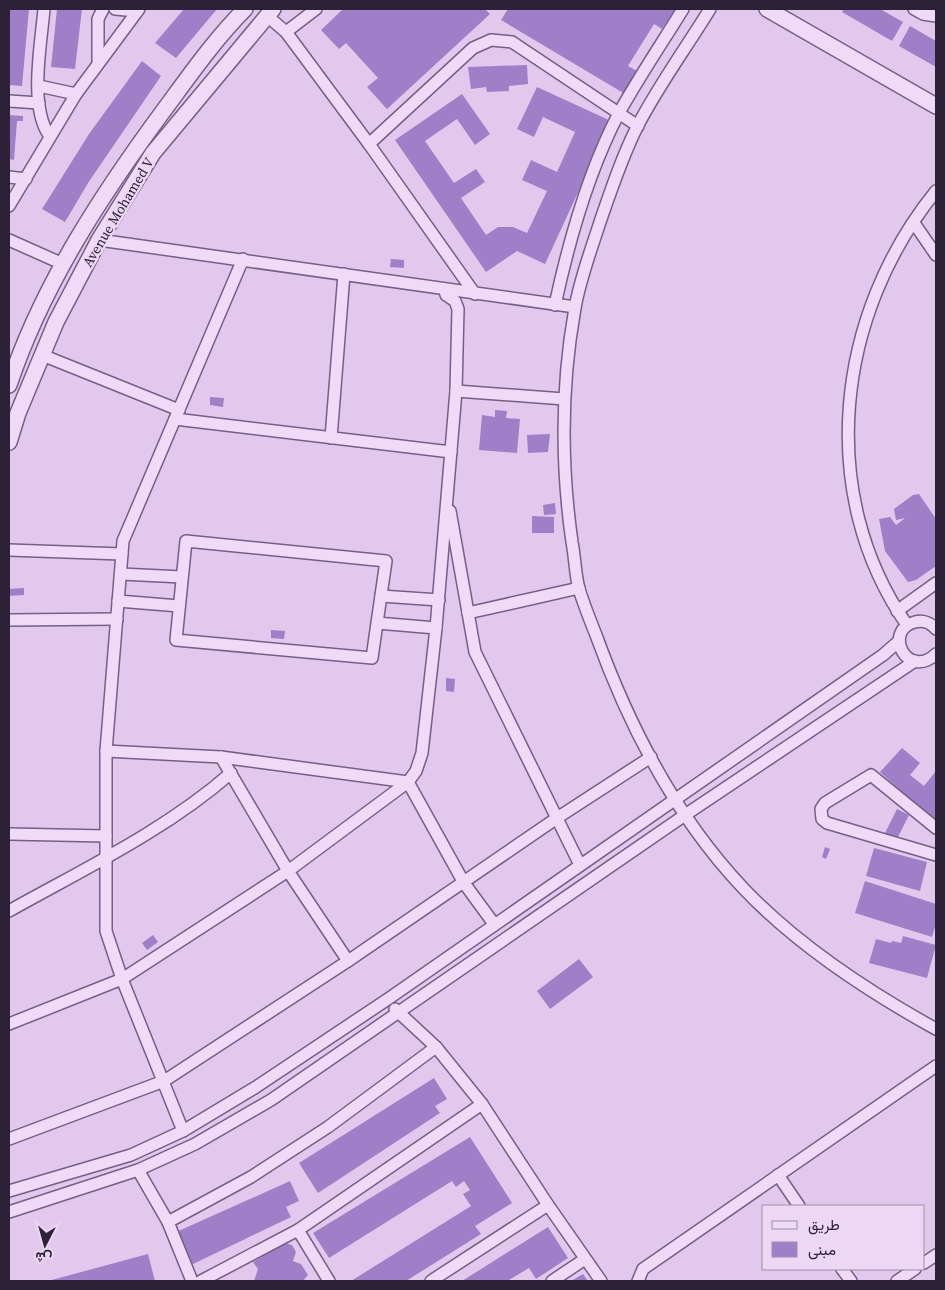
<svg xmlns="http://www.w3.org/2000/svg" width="945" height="1290" font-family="'Source Serif 4',Vazirmatn,serif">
<rect width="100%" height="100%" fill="#e2c8ec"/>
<g fill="#9f80c8">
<path d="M9,9H29L22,86L9,85Z"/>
<path d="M57,9H82L75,69L51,67Z"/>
<path d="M184,9H217L176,58L155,43Z"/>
<path d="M343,9H485L490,14L387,109L367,87L378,78L346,43L339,49L321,30Z"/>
<path d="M508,9H675L662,29L654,24L628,66L639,72L625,94L501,20Z"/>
<path d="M844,9H880L903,22L892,41L842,12Z"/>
<path d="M910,26L936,41V67L899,46Z"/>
<path d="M142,61L161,76L88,183L65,222L42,209L89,134Z"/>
<path d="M527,65L528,84L509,86V91L487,92L486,87L471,89L468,67Z"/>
<path d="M537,87L611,121L545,264L517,251L486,272L395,140L462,94L490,134L475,145L457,119L425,141L454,183L476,169L485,182L461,198L486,235L498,227H513L527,233L547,191L522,180L531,160L557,172L575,132L543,117L534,137L517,129Z"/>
<path d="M9,115L23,116V121H17L14,160L9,159Z"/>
<path d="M391,259L404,260V268L390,267Z"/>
<path d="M210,397L224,398L223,407L210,405Z"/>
<path d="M495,410L507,411L506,418L520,419L517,453L479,450L482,415L495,417Z"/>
<path d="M550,434L548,452L528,453L527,435Z"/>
<path d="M919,494L936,519V566L916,580L908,582L885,551L879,519L890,517L896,525L905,518L896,520L894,509L913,495Z"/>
<path d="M555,503L556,514L544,515L543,505Z"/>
<path d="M532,516L554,517V533H532Z"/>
<path d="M24,588V595L9,596V589Z"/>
<path d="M271,630L285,631L284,639L271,638Z"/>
<path d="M446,678L455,679L454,692L446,691Z"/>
<path d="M902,748L920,763L910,775L924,786L936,771V823L880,772Z"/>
<path d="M897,809L909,815L897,839L885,833Z"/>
<path d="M825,847L830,849L826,859L822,857Z"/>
<path d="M874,848L927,862L920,891L866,876Z"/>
<path d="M865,881L936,904V924L932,937L855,913Z"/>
<path d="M153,935L158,942L147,950L142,943Z"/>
<path d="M903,936L936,945L927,978L869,963L876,939L891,943L892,941L901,943Z"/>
<path d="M579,959L593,977L550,1009L537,991Z"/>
<path d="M434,1078L447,1099L435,1106L440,1113L318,1193L299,1163Z"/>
<path d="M470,1137L512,1203L475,1226L481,1234L406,1281H351L471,1206L463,1194L470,1190L464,1181L456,1187L452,1181L329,1258L313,1233Z"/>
<path d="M290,1181L299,1201L286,1207L291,1217L189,1266L174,1233Z"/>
<path d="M548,1227L568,1258L536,1279L529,1268L507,1281H462Z"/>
<path d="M285,1243L292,1245L296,1252L293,1261L301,1264L308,1275L303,1281H254L258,1269L253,1262Z"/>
<path d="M148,1254L155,1281H48Z"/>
<path d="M583,1274L588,1281H571Z"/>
</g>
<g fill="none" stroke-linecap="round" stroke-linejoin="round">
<defs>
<g id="minor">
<path d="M44,9C41,44 29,106 49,135"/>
<path d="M115,9L137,11"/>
<path d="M710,9C686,48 658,86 637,127C622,157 611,190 600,222C591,250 580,279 575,308C561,386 561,465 572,542C575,557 575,574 579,589C584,605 590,620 596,635C629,726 676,817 743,888C798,946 867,991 936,1029"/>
<path d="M914,9L923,14L936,16"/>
<path d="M266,15L286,32L369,144L475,294"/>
<path d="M286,32L316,9"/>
<path d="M98,61V19L103,9"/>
<path d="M39,86L76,94"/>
<path d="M9,101L39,103"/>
<path d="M369,144L473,48L491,40L512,42L638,126"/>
<path d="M9,177L26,179"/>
<path d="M9,206L76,94L139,9"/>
<path d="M914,223L936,255"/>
<path d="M9,240L63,264"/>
<path d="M99,240L575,307"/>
<path d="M555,305C569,240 588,172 619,113C639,77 662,43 683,9"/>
<path d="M42,355L179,410"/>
<path d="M456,391L564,399"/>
<path d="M175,419L451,452"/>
<path d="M331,438L344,274"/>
<path d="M450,511L475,652L580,865"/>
<path d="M9,550L122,554"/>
<path d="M121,574L182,577"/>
<path d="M381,596L439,600"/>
<path d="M118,601L179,606"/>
<path d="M897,611L936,583"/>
<path d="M468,613L579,588"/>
<path d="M9,620L117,619"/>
<path d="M377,623L386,561L186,541L176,640L372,658L377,623L436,628"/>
<path d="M907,625C815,493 836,314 936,191"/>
<path d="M936,629C931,623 923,620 915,622C882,630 907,681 936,654"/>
<path d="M106,751L221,757L408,782L464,883L494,924"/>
<path d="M221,757L288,871L348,961"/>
<path d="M936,828L871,775L825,803L821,809L822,819L827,823L936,855"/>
<path d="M9,834L106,836"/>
<path d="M9,911C84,869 166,830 231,773"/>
<path d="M395,1009L436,1047L482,1104L548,1205L601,1281"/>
<path d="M9,1024L122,979L288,871L408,782L416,771L422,753L436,628L456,391L458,309L455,301L446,295L445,290"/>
<path d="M183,1131L122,979L106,931V751L123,541L243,259"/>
<path d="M9,1139L164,1081L348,961L557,818L651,757"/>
<path d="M138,1170L168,1222L192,1281"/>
<path d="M778,1175L799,1206"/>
<path d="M9,1191L131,1155L183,1131L256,1087L388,999L883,655L899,641"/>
<path d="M9,1212L138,1170L195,1144L271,1100L685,815L915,661"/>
<path d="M168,1222L251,1177L328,1127L436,1047"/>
<path d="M298,1230L329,1281"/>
<path d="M924,1263L936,1255"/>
<path d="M842,1269L851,1281"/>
<path d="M201,1281L298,1230L482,1104"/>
<path d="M431,1281L548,1205"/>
<path d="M552,1281L585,1259"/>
<path d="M638,1281L643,1269L936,1066"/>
<path d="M897,1281L915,1269"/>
</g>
<g id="tertiary">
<path d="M767,9L936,106"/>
<path d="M9,385C43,283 104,191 167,106C192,72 216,38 245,9"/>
<path d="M9,442L18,413L56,322L99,240L153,153L273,9"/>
</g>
</defs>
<use href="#minor" stroke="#755e87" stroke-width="14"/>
<use href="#tertiary" stroke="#755e87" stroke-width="18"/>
<use href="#minor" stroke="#efdbf7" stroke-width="11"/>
<use href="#tertiary" stroke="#efdbf7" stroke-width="15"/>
</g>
<g text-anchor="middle" stroke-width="5" stroke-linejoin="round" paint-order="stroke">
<g font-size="14" fill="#2d2138" stroke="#ecd7f4">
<text transform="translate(118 212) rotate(-59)" y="5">Avenue Mohamed V</text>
</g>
</g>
<rect width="945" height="1290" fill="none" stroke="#2d2138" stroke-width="20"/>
<rect x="762" y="1205" width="162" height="65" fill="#ecd7f4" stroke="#a08ea9"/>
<rect x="772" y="1221" width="25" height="8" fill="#efdbf7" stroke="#a08ea9"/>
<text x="808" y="1230" font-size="15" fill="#2d2138">طريق</text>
<rect x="772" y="1242" width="25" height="15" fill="#9f80c8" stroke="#a08ea9"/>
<text x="808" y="1255" font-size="15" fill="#2d2138">مبنى</text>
<g transform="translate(45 1245) rotate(186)" stroke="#ecd7f4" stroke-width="4" paint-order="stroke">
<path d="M0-4L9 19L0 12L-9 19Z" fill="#2d2138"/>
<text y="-8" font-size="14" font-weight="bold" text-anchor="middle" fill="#2d2138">ش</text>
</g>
</svg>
